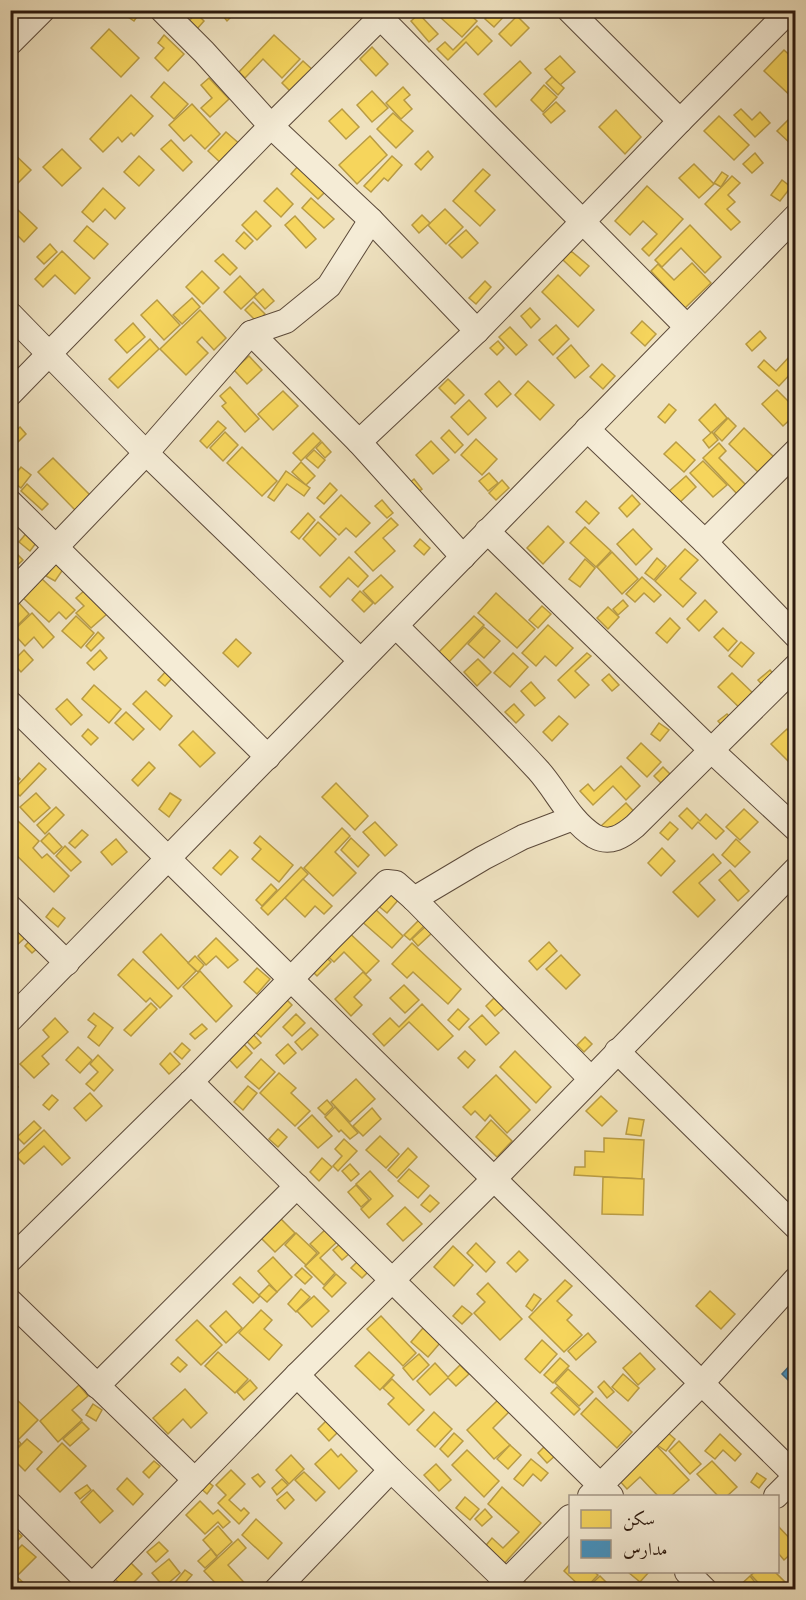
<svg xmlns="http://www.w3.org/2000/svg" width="806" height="1600" font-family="Cardo,Amiri,serif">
<rect width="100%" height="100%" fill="#efe2c0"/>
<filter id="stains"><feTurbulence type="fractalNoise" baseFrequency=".00333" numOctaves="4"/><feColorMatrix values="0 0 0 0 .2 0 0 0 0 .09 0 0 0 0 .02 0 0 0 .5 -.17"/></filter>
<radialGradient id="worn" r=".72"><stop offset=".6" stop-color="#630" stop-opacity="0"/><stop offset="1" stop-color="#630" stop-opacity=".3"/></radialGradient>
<g fill="#f6d55c" stroke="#b99c44" stroke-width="1.5">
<path d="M128,10H141V11L134,21L125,15Z"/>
<path d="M218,10H238L227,21Z"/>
<path d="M448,10H465L477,21L462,37L441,18Z"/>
<path d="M493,10H510L494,27L485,19Z"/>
<path d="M196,13L204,21L197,29L189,21Z"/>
<path d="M419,14L438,34L429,42L411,21Z"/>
<path d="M517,16L529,28L511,46L499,34Z"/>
<path d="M477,26L492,41L478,55L466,42L448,60L437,49L445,42L453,50Z"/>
<path d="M109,29L139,58L121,77L91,48Z"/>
<path d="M164,35L184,54L168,71L155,58L164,48L158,43Z"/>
<path d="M274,35L300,59L282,78L263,59L245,78L239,72Z"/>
<path d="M372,47L388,64L376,76L360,59Z"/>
<path d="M784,50L796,61V101L764,71Z"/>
<path d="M560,56L575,72L560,85L545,69Z"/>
<path d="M303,61L315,72L293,94L282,83Z"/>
<path d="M520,61L531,73L496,107L484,94Z"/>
<path d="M552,77L564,88L558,95L546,83Z"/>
<path d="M209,78L229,99L210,117L201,108L212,98L201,85Z"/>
<path d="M164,82L188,104L174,119L151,97Z"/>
<path d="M544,85L557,97L543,112L531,100Z"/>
<path d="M403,87L410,95L404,100L412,109L401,119L386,103Z"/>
<path d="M372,91L388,108L372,122L357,105Z"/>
<path d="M131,95L153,116L134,136L131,133L122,142L118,137L103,152L90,139Z"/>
<path d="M556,102L565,111L551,123L543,114Z"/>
<path d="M192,104L220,134L205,149L191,135L184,141L169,125Z"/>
<path d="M342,109L359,127L346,139L329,121Z"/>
<path d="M741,109L752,120L760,112L770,123L755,137L734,115Z"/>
<path d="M616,110L641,137L625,154L599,127Z"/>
<path d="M393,113L413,131L396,148L377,129Z"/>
<path d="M793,115L796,118V140L792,145L777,131Z"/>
<path d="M719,116L749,145L734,160L704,131Z"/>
<path d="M226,132L241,145L223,165L208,151Z"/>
<path d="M370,136L387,155L357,184L339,165Z"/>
<path d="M171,140L192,162L183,171L161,149Z"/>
<path d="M62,149L81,168L62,186L43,167Z"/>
<path d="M10,150L31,170L16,185L10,180Z"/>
<path d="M428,151L433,157L421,170L415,164Z"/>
<path d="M755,153L763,163L752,173L743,164Z"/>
<path d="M139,156L154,170L139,186L124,172Z"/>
<path d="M392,156L402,165L388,181L384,178L371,192L364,186Z"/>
<path d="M694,164L714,184L699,198L679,178Z"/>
<path d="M298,166L325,192L318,199L291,174Z"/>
<path d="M483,169L490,175L475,191L495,210L480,226L453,201Z"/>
<path d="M722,172L728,176L721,187L714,183Z"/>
<path d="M732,176L740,183L728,195L735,202L727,209L740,222L731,230L705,204Z"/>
<path d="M782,180L791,187L780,201L771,195Z"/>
<path d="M647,186L683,219L649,256L642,249L657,234L643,221L630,235L615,221Z"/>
<path d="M103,188L125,208L115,219L105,209L93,222L82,212Z"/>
<path d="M277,188L293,204L281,217L264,201Z"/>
<path d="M311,198L334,219L324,228L302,208Z"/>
<path d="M445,209L463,227L446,244L428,225Z"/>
<path d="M18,210L37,228L24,242L10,228V218Z"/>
<path d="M256,211L271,226L257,240L242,225Z"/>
<path d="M422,215L430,223L419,233L412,225Z"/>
<path d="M295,216L316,239L306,248L285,225Z"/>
<path d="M690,225L721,257L705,273L681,248L662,267L655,260Z"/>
<path d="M87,226L108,244L94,259L74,241Z"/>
<path d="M466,230L478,243L462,258L449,245Z"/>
<path d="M244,232L253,241L245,249L236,241Z"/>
<path d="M50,244L57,252L44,264L37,257Z"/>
<path d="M62,251L90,278L75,294L55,275L43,287L35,279Z"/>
<path d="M571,251L589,266L580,276L563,260Z"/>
<path d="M223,254L237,268L230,275L215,261Z"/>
<path d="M692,263L711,283L685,308L651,271L658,264L674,280Z"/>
<path d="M202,271L219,288L203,304L186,287Z"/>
<path d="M558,275L594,310L578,327L542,292Z"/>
<path d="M240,276L257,294L241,309L224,292Z"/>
<path d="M485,281L491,287L476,304L469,298Z"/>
<path d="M263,289L274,301L265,309L254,297Z"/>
<path d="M192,298L200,307L182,324L173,315Z"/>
<path d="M157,300L180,325L164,340L141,315Z"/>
<path d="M253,302L265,314L257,322L245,310Z"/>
<path d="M530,308L540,319L531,328L521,316Z"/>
<path d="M200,310L226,338L214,350L202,337L197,342L208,353L186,375L160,349Z"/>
<path d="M642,321L656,334L645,346L631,333Z"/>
<path d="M133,323L145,337L127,353L115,340Z"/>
<path d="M556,325L569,339L553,355L539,340Z"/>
<path d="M510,327L527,345L516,355L499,337Z"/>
<path d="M760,331L766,338L752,351L746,344Z"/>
<path d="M150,339L159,349L118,388L109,379Z"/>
<path d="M498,341L504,348L497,355L490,348Z"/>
<path d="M571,345L589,366L575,378L557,358Z"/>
<path d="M249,356L262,370L247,384L234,370Z"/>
<path d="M789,357L796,364V368L779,386L758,367L764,360L776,371Z"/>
<path d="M602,364L615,376L603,389L590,377Z"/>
<path d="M448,379L464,395L455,404L439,388Z"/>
<path d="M499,381L511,394L497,407L485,394Z"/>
<path d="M528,381L554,405L540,420L515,395Z"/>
<path d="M230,387L259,419L245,432L222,406L226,403L220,396Z"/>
<path d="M777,390L796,409V414L783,426L762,404Z"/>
<path d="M283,391L298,406L273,430L258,414Z"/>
<path d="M469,400L486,418L468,435L451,417Z"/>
<path d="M669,404L676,410L665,423L658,417Z"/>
<path d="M715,404L727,418L711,433L699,420Z"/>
<path d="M728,418L736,426L722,441L714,433Z"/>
<path d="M218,421L226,428L207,448L200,441Z"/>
<path d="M20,427L26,434L16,444L10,439V436Z"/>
<path d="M744,428L775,458L760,474L729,444Z"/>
<path d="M449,430L463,445L455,453L441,438Z"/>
<path d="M225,432L238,445L223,461L210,448Z"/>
<path d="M712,432L718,440L709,448L703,440Z"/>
<path d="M313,433L321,441L301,461L293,453Z"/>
<path d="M476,439L497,459L482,475L461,455Z"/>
<path d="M431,441L449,460L433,474L416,455Z"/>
<path d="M322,442L331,452L325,458L316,448Z"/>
<path d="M676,442L695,460L684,472L664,454Z"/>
<path d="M719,443L726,451L719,458L748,487L739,496L703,458Z"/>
<path d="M242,447L277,481L262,496L227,463Z"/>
<path d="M314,450L325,460L318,468L306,458Z"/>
<path d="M53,458L91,496L76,511L38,472Z"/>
<path d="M703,461L727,485L713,497L690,473Z"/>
<path d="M301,462L315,476L306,485L292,472Z"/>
<path d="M21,467L31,475L21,488L11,480Z"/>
<path d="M286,471L310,488L304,496L287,484L274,501L268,497Z"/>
<path d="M489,473L498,483L488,491L479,481Z"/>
<path d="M686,476L696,487L677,505L666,494Z"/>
<path d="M414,479L422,489L413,496L405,487Z"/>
<path d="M502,480L509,488L496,500L489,493Z"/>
<path d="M330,483L337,490L324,504L317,498Z"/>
<path d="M27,484L48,504L42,510L21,491Z"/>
<path d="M341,495L370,523L356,537L346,528L339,535L320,517Z"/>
<path d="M632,495L640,504L627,517L619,508Z"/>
<path d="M382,500L393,513L387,518L375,506Z"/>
<path d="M586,501L599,513L589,524L576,512Z"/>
<path d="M308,513L315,520L299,539L291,532Z"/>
<path d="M391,518L398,525L383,538L395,551L373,571L355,552Z"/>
<path d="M318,522L336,539L320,556L303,539Z"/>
<path d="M548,526L564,542L543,564L527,548Z"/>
<path d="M585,527L611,551L596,567L570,543Z"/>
<path d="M633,529L652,549L636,565L617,544Z"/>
<path d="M29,530L39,539L30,551L19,542Z"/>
<path d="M420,539L430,548L424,555L414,546Z"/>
<path d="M10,547L23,560L10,572Z"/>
<path d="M685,549L698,560L680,579L696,593L683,607L655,581Z"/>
<path d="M612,552L638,579L622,594L597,567Z"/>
<path d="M349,557L368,576L358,587L348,578L330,597L320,587Z"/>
<path d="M657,558L666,566L654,580L645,573Z"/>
<path d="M585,559L595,568L580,587L569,579Z"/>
<path d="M55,562L64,568L55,581L46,576Z"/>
<path d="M381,575L393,587L375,604L363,591Z"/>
<path d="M642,577L661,595L654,602L644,593L635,602L626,594Z"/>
<path d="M41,578L75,610L66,619L59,612L49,622L22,597Z"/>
<path d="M85,590L107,614L91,628L76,613L84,606L76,598Z"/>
<path d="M360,591L373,603L364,612L352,600Z"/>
<path d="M496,593L535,629L517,648L478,613Z"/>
<path d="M623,600L628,606L618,615L613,609Z"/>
<path d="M705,600L717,612L699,631L687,619Z"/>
<path d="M18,602L29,614L15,628L10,623V609Z"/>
<path d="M542,606L551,614L538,628L529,620Z"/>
<path d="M608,607L619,617L608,629L597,618Z"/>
<path d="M32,613L54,637L43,648L34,637L25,646L12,632Z"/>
<path d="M76,616L94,633L81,648L62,631Z"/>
<path d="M474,616L484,625L449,662L439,652Z"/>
<path d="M670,618L680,628L667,643L656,633Z"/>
<path d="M548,625L573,648L556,666L545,656L536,666L522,653Z"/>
<path d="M484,627L500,641L484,658L468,644Z"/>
<path d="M723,628L737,641L728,651L714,637Z"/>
<path d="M98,632L104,638L91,651L86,646Z"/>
<path d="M236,639L251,653L238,667L223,653Z"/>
<path d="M741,642L754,653L742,667L729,656Z"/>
<path d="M24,650L33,660L21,672L12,662Z"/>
<path d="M100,650L107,658L94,670L87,663Z"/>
<path d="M513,653L528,667L510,687L494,673Z"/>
<path d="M587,653L591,656L575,671L589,685L575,698L558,680Z"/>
<path d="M478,659L491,672L477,686L464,672Z"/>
<path d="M168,669L175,675L165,686L158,680Z"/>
<path d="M770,670L777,678L765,688L758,680Z"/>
<path d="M732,673L758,698L744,712L718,687Z"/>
<path d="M609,674L619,685L612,691L602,680Z"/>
<path d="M531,682L545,698L535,706L521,691Z"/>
<path d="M94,685L121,709L109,723L82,699Z"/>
<path d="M146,691L172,716L160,730L133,704Z"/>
<path d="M67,699L82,715L71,725L56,709Z"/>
<path d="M514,704L524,715L516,723L505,712Z"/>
<path d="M126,712L144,729L133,740L115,723Z"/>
<path d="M727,714L734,721L725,729L718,721Z"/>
<path d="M559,716L568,724L552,741L543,732Z"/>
<path d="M659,723L669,730L660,741L651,734Z"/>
<path d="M88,729L98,738L91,745L82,736Z"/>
<path d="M787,729L796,738V754L788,761L771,744Z"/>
<path d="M193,731L215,753L200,767L179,745Z"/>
<path d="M641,743L661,762L647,777L627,758Z"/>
<path d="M149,762L155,768L138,786L132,780Z"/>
<path d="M39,763L46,769L20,796L13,790Z"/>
<path d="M621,766L640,786L626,800L613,786L593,805L580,791L588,784L594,791Z"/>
<path d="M663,767L677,781L668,790L654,776Z"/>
<path d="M10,769L20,779L10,788Z"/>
<path d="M336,783L368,816L355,830L322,797Z"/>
<path d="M36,793L50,808L34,822L20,807Z"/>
<path d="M170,793L181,800L169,817L159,809Z"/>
<path d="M626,803L641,819L616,842L601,826Z"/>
<path d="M56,807L64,815L45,834L37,825Z"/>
<path d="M687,808L700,821L706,814L724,831L716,839L698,822L692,829L679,816Z"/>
<path d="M744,809L758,822L740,840L726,827Z"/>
<path d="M18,821L39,841L33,848L42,858L47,854L69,876L54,892L10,849V829Z"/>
<path d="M375,822L397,845L385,856L363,832Z"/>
<path d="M670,822L678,829L668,840L660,833Z"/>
<path d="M342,828L350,836L335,852L356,873L333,896L304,868Z"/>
<path d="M82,830L88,835L75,848L69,843Z"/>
<path d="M49,833L62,847L54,854L41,841Z"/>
<path d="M260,836L293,865L279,882L252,859L261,849L254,843Z"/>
<path d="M351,838L369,855L358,867L341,850Z"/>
<path d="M116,839L127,852L112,865L101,852Z"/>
<path d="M736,839L750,852L735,867L722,855Z"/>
<path d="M65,846L81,862L71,871L56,856Z"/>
<path d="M662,848L675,861L661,876L648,863Z"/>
<path d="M230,850L238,857L221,875L213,868Z"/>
<path d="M713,854L721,863L699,883L715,900L698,917L673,892Z"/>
<path d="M301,867L308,874L268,915L261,908Z"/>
<path d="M730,870L749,891L738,901L719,880Z"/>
<path d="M303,879L332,906L324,914L315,906L305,917L285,898Z"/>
<path d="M395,882L406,891L387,913L376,904Z"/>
<path d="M271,884L277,890L262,906L256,900Z"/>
<path d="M371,905L403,936L392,948L359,919Z"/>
<path d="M53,908L65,918L58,927L46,917Z"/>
<path d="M437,916L434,931L418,946L412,939Z"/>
<path d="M420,919L426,924L410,940L404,935Z"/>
<path d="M342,926L379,961L366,974L344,952L334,962L320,949Z"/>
<path d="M22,929L28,935L17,945L11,939Z"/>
<path d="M161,934L196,971L178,989L143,952Z"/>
<path d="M32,938L40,946L32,953L25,946Z"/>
<path d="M216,938L238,960L228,968L216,956L206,965L198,956Z"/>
<path d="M549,942L557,951L537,970L529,961Z"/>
<path d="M412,943L461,989L448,1004L413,972L407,978L392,964Z"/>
<path d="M561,955L580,975L566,989L546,969Z"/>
<path d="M195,956L204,965L198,972L188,963Z"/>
<path d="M325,956L331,962L317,976L311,970Z"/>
<path d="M133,959L172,996L160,1008L150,998L146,1002L118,975Z"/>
<path d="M257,968L270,979L257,994L244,982Z"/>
<path d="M200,971L232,1006L216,1022L183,987Z"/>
<path d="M363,972L371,980L354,997L362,1005L351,1016L335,999Z"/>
<path d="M404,985L419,1000L405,1013L390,998Z"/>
<path d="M281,994L292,1005L261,1037L250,1027Z"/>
<path d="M494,998L504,1008L495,1016L486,1006Z"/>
<path d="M151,1003L157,1009L131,1036L124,1030Z"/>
<path d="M422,1004L453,1036L438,1050L409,1022L384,1046L373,1034L390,1018L399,1027Z"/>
<path d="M458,1009L469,1019L459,1030L448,1020Z"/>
<path d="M94,1013L113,1028L99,1046L88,1037L96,1026L88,1020Z"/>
<path d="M296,1014L305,1023L292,1036L283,1027Z"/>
<path d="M482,1015L499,1033L486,1045L469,1027Z"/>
<path d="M55,1018L68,1032L42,1056L49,1064L34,1078L20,1064L49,1037L43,1030Z"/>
<path d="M202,1024L207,1029L195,1039L190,1034Z"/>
<path d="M311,1028L318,1035L302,1050L295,1042Z"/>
<path d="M248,1029L261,1043L254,1049L241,1035Z"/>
<path d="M585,1037L592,1044L584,1052L577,1045Z"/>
<path d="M239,1039L252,1053L237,1068L224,1054Z"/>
<path d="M182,1043L190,1050L182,1059L174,1052Z"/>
<path d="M288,1044L296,1053L284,1064L276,1055Z"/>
<path d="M78,1047L92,1060L80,1073L66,1060Z"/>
<path d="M465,1051L475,1060L468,1068L458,1058Z"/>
<path d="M515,1051L551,1087L536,1103L500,1067Z"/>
<path d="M170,1053L180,1064L169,1074L160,1064Z"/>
<path d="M98,1055L113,1070L94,1091L86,1084L98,1072L90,1064Z"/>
<path d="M261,1059L275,1072L259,1089L245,1077Z"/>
<path d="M279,1073L296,1088L291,1093L310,1111L295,1126L260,1093Z"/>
<path d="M496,1075L530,1110L507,1133L490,1115L485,1121L475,1111L471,1115L463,1107Z"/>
<path d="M356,1079L375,1099L350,1122L331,1102Z"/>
<path d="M10,1082L18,1087L13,1094L10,1092Z"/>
<path d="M248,1086L257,1093L243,1110L234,1102Z"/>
<path d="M90,1093L102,1106L86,1121L74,1108Z"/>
<path d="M52,1095L58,1100L49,1110L43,1105Z"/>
<path d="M601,1096L617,1111L602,1126L586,1111Z"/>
<path d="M327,1100L333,1107L325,1115L318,1108Z"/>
<path d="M335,1107L358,1133L350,1139L341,1130L339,1132L325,1117Z"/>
<path d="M372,1108L381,1119L363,1136L353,1126Z"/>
<path d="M312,1115L332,1136L318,1148L298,1128Z"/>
<path d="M629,1118L644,1120L641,1136L626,1134Z"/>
<path d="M491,1120L512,1141L497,1157L476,1137Z"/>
<path d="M34,1121L41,1128L24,1144L17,1137Z"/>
<path d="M278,1129L287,1137L278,1147L269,1139Z"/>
<path d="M44,1130L70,1158L62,1165L44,1146L24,1164L16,1156Z"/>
<path d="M380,1136L399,1154L386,1168L366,1150Z"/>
<path d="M604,1138L644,1140L642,1179L574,1175L575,1167H585V1151L604,1152Z"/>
<path d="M344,1139L357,1151L338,1171L333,1166L342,1156L335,1149Z"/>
<path d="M408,1148L417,1157L397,1178L388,1170Z"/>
<path d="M322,1158L332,1167L319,1181L310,1172Z"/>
<path d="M350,1164L359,1174L351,1181L342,1171Z"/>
<path d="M409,1169L429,1186L418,1198L398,1181Z"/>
<path d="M370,1171L393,1196L369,1218L361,1209L371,1199L356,1184Z"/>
<path d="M603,1177L644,1179L643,1215L602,1214Z"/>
<path d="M356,1185L369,1200L361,1207L348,1192Z"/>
<path d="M430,1195L439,1203L430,1212L421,1205Z"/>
<path d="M405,1207L422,1224L403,1241L387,1224Z"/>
<path d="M279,1217L295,1233L275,1252L259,1236Z"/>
<path d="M326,1229L338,1241L320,1258L335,1273L324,1285L305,1266L319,1253L310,1244Z"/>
<path d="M296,1233L317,1253L306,1265L285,1245Z"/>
<path d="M476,1243L495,1262L486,1272L467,1253Z"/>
<path d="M340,1244L349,1254L342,1260L333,1250Z"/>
<path d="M453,1246L473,1265L454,1286L434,1267Z"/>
<path d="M519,1251L528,1260L516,1272L507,1263Z"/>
<path d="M273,1257L292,1277L277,1292L258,1271Z"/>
<path d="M357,1262L368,1272L362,1278L351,1268Z"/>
<path d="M302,1268L312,1277L305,1284L295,1275Z"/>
<path d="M336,1274L346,1283L332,1297L323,1288Z"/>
<path d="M240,1277L260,1296L253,1303L233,1284Z"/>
<path d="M565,1280L572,1286L557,1301L572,1315L567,1320L582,1335L564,1352L529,1317Z"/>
<path d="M488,1283L522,1319L500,1340L474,1313L485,1302L477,1294Z"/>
<path d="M269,1285L277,1292L267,1302L259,1295Z"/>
<path d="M301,1289L310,1297L296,1312L288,1304Z"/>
<path d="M710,1291L735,1314L721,1329L696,1306Z"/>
<path d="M534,1294L541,1299L532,1311L526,1306Z"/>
<path d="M314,1296L329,1311L312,1327L297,1311Z"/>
<path d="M462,1306L472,1314L462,1324L453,1316Z"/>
<path d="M261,1310L272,1320L264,1329L282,1345L269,1360L239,1333Z"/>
<path d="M226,1311L242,1328L226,1343L210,1326Z"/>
<path d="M381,1316L416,1353L403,1366L367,1329Z"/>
<path d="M197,1320L222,1345L201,1365L176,1340Z"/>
<path d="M423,1328L440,1343L428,1357L411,1342Z"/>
<path d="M588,1333L596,1342L576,1360L568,1351Z"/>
<path d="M542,1340L557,1354L540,1373L525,1359Z"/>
<path d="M218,1352L248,1379L235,1393L205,1366Z"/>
<path d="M369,1352L394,1375L380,1390L355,1366Z"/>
<path d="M640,1353L655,1369L638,1385L623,1368Z"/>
<path d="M419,1354L429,1365L413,1380L403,1368Z"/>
<path d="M178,1357L187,1365L180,1372L171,1364Z"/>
<path d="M560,1358L569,1366L553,1383L544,1375Z"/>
<path d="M435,1363L448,1377L460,1365L469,1374L456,1386L448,1378L430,1395L417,1381Z"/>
<path d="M568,1369L593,1392L579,1406L555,1383Z"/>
<path d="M623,1374L639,1388L628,1401L612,1387Z"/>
<path d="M392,1379L424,1410L409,1425L388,1404L394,1398L383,1388Z"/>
<path d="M250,1380L257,1388L244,1400L237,1392Z"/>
<path d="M604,1381L614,1392L607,1398L598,1387Z"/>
<path d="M79,1385L88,1396L72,1410L82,1420L58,1442L40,1421Z"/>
<path d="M557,1387L580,1409L574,1415L551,1393Z"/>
<path d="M185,1389L207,1413L191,1428L183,1419L168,1434L153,1418Z"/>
<path d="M14,1397L38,1420L18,1440L21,1444L10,1454V1424L13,1422L10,1420V1401Z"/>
<path d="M596,1398L632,1432L617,1448L581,1414Z"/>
<path d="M499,1399L511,1410L493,1428L510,1445L494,1459L467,1430Z"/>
<path d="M93,1404L102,1410L96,1421L86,1415Z"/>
<path d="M434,1412L452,1429L435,1447L417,1430Z"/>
<path d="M331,1416L342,1428L329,1441L318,1429Z"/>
<path d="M82,1422L89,1429L70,1446L63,1439Z"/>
<path d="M667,1432L675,1439L666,1451L657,1445Z"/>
<path d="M454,1433L463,1441L448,1457L440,1449Z"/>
<path d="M720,1434L741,1454L735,1461L723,1450L715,1459L705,1451Z"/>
<path d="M27,1439L42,1452L25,1471L10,1456Z"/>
<path d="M679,1441L701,1464L690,1474L669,1451Z"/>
<path d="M62,1443L86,1466L60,1492L37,1469Z"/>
<path d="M655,1444L689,1480L671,1496H658L640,1477L627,1489L618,1479Z"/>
<path d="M510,1445L521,1455L508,1469L497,1459Z"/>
<path d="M546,1445L556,1455L547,1463L538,1453Z"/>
<path d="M331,1449L338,1457L341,1454L357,1471L339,1489L315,1464Z"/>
<path d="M467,1450L499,1481L484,1497L452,1465Z"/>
<path d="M291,1455L304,1469L289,1484L276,1470Z"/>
<path d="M531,1459L548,1473L541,1481L533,1474L523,1486L514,1479Z"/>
<path d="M154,1461L160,1466L149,1478L143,1472Z"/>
<path d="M712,1461L737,1487L727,1496H718L697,1474Z"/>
<path d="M436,1464L451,1480L439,1491L424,1475Z"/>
<path d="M231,1470L245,1484L229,1500L241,1511L244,1508L249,1513L239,1524L218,1503L226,1495L216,1485Z"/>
<path d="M304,1472L325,1492L316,1501L295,1480Z"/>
<path d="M757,1473L766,1479L759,1488L751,1482Z"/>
<path d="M258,1474L265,1482L260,1487L252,1478Z"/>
<path d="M202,1477L213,1486L207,1494L196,1484Z"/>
<path d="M127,1478L143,1494L133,1505L117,1489Z"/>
<path d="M282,1479L288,1485L277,1495L272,1488Z"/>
<path d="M87,1485L91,1490L80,1499L75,1493Z"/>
<path d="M502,1487L541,1523L501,1567L482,1550L492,1538L503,1548L519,1532L488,1504Z"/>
<path d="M93,1490L113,1511L100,1523L81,1502Z"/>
<path d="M287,1492L294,1500L285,1509L277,1500Z"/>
<path d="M465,1497L479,1509L470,1520L456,1508Z"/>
<path d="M200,1501L213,1514L218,1510L230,1522L223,1528L218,1522L205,1534L186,1515Z"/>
<path d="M485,1509L492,1517L482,1526L475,1519Z"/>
<path d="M256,1519L282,1543L268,1559L242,1535Z"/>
<path d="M218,1526L232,1542L217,1556L203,1540Z"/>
<path d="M778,1526L796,1545V1549L784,1560L778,1553Z"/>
<path d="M14,1529L22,1536L10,1548V1533Z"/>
<path d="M238,1539L246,1548L228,1565L251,1590H222L204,1571Z"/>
<path d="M159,1542L168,1551L156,1562L147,1552Z"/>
<path d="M22,1545L36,1557L18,1575L10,1568V1557Z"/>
<path d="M211,1549L217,1557L205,1568L198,1561Z"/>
<path d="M169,1559L180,1573L164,1587L152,1573Z"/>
<path d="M128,1560L142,1574L126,1590L113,1577Z"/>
<path d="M570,1564V1572H594L598,1575L584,1590L564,1571Z"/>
<path d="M10,1570L31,1590H10Z"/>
<path d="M185,1570L192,1575L179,1590H176L172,1586Z"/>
<path d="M628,1572H649L640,1582Z"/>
<path d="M755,1572H775L785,1582L776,1590H765L751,1575Z"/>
<path d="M520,1576L533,1590H506Z"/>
<path d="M600,1576L608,1584L603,1590H588L587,1588Z"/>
<path d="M750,1576L758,1586L754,1590H735Z"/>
</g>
<path fill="#4393c3" stroke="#3c6e8c" stroke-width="1.5" d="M793,1362L796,1364V1388L782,1374Z"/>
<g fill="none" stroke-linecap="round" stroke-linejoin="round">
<defs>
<g id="minor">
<path d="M162,10L204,52L271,126L371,220L477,331"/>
<path d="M373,10L687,327"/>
<path d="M569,10L680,121"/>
<path d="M10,43L43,10"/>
<path d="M10,314L146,453L361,661"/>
<path d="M251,333L359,442L463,557"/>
<path d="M10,394L271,126L388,10"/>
<path d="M587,429L705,542L796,636"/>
<path d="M359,442L477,331L680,121L790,10"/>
<path d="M10,502L268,757"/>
<path d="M487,531L712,751L796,829"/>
<path d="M705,542L796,451"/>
<path d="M10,595L146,453L251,333L286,321L329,286L371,220"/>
<path d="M396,626C443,673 492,720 538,770C557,791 569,820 594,836C610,845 623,836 635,826L796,666"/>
<path d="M10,703L796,1476"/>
<path d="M414,899L483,858L523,837L573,818"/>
<path d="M10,907L67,963"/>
<path d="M10,1020L796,216"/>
<path d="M617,1051L796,1227"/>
<path d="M191,1082L611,1496"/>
<path d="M10,1260L191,1082L330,939L387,882L396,883L414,899L590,1078"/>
<path d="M10,1301L195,1480"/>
<path d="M297,1375L391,1470L506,1581"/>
<path d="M97,1386L297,1186"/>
<path d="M590,1496L701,1384L796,1279"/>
<path d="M776,1496L796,1476"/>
<path d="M10,1504L96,1590"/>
<path d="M687,1572L705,1590"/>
<path d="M88,1590L297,1375L494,1179L796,869"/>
<path d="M276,1590L391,1470"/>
<path d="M498,1590L570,1517"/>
</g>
</defs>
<use href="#minor" stroke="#5c4a3a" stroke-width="26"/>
<use href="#minor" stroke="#f5ecd6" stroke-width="24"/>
</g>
<rect width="806" height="1600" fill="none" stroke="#efe2c0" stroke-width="36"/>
<rect x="12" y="12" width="782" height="1576" fill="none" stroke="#2b180d" stroke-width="3"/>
<rect x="18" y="18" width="770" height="1564" fill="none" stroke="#2b180d" stroke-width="1.5"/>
<rect x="569" y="1495" width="210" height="78" fill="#f5ecd6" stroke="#a49786" stroke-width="1.5"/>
<rect x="581" y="1510" width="30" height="18" fill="#f6d55c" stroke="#a49786" stroke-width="1.5"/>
<text x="623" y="1525" font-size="18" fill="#2b180d">سكن</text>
<rect x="581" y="1540" width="30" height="18" fill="#4393c3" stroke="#a49786" stroke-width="1.5"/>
<text x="623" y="1555" font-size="18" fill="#2b180d">مدارس</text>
<rect width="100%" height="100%" filter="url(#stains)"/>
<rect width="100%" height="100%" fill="url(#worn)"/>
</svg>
